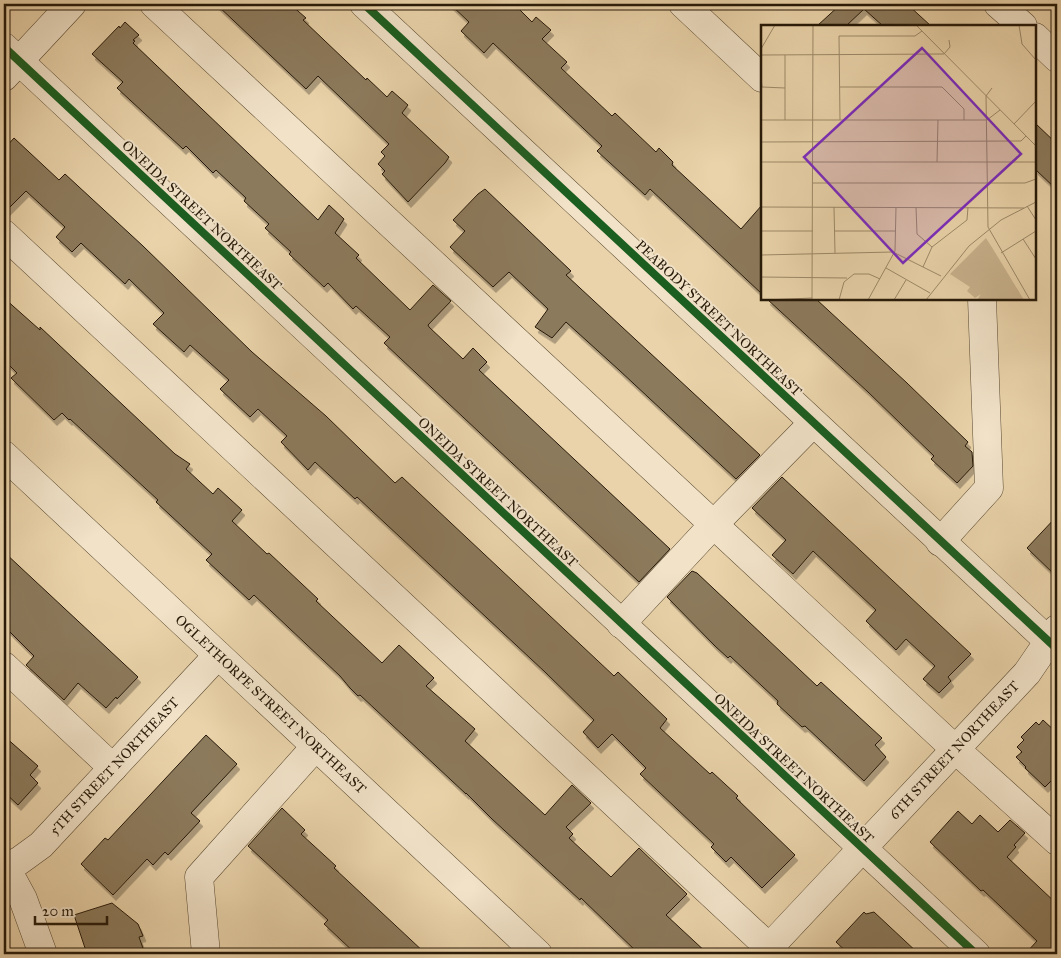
<svg xmlns="http://www.w3.org/2000/svg" width="1061" height="958" font-family="'IM FELL Great Primer',serif">
<defs>
<filter id="shadow"><feDropShadow dx="3" dy="5.5" stdDeviation="0" flood-color="#0004"/></filter>
</defs>
<rect width="100%" height="100%" fill="#ead3aa"/>
<filter id="stains"><feTurbulence type="fractalNoise" baseFrequency=".004" numOctaves="4"/><feColorMatrix values="0 0 0 0 .2 0 0 0 0 .09 0 0 0 0 .02 0 0 0 .5 -.17"/></filter>
<radialGradient id="worn" r=".72"><stop offset=".6" stop-color="#630" stop-opacity="0"/><stop offset="1" stop-color="#630" stop-opacity=".3"/></radialGradient>
<g fill="#8c7a5c" stroke="#261908" filter="url(#shadow)">
<path d="M216,4H290L306,18L303,20L366,80L367,78L387,97L392,91L408,105L402,113L449,157L445,163L408,202L382,174L385,171L378,164L385,156L381,152L389,144L318,76L306,89Z"/>
<path d="M450,4H514L532,22L536,17L551,30L542,39L567,62L561,68L612,116L615,113L656,152L659,148L673,162L672,165L741,229L762,205V294L650,189L645,195L597,151L602,146L493,43L484,53L461,31L469,22Z"/>
<path d="M841,4H907L931,26H883L864,9L846,26H817Z"/>
<path d="M125,22L139,35L133,40L135,41L133,43L318,220L329,205L344,219L335,233L359,255L356,258L410,310L433,285L451,301L428,325L429,327L463,359L473,348L487,362L479,370L670,549L639,582L384,343L390,337L356,306L353,309L328,283L324,287L289,254L291,252L265,228L269,224L244,201L246,198L216,170L213,173L186,146L183,149L117,88L123,82L92,54L119,26L120,28Z"/>
<path d="M1035,123L1057,144V190L1035,169Z"/>
<path d="M14,138L59,180L65,174L143,246L252,352L326,416L395,483L402,477L614,676L618,672L667,719L660,728L710,774L712,772L738,796L736,798L795,855L762,888L731,857L726,862L711,847L714,844L640,774L646,768L612,734L598,748L583,732L594,720L545,672L357,497L355,499L315,462L308,470L281,442L287,436L258,409L250,417L220,389L229,380L190,345L184,352L153,324L164,313L129,279L125,284L81,243L72,252L56,237L65,227L26,191L4,213V149Z"/>
<path d="M485,189L571,271L566,275L760,455L736,479L619,370L566,322L552,338L535,327L548,309L509,272L493,287L450,247L465,231L453,220L478,194Z"/>
<path d="M4,298L40,330V327L175,454L190,464L186,469L213,494L218,488L242,510L232,521L267,554L269,553L318,599L316,601L382,663L399,645L434,678L426,686L475,729L465,741L545,815L572,785L591,803L566,827L573,834L569,838L611,877L639,848L687,894L666,915L708,954H639L581,898L580,900L492,819L466,793V794L360,695L358,696L350,688L340,676L254,595L249,600L206,560L212,554L156,502L158,500L70,419L69,420L62,413L54,420L11,378L17,373L4,360Z"/>
<path d="M767,299H816L907,383L968,442L965,446L972,452L973,466L957,483L931,459L934,456L868,392Z"/>
<path d="M782,477L971,654L948,677L951,681L939,693L923,679L935,666L906,639L896,650L866,621L876,610L813,551L793,574L772,555L786,540L752,508Z"/>
<path d="M1057,516V577L1027,548Z"/>
<path d="M4,552L138,677L117,699L116,697L106,708L78,683L64,700L26,665L34,656L4,626Z"/>
<path d="M692,571L697,573L817,686L821,682L882,738L875,745L886,757L864,781L805,726L802,727L777,704L778,701L730,656L728,658L715,646L667,597Z"/>
<path d="M1043,720L1057,733V775L1045,787L1025,768L1026,767L1016,757L1022,752L1017,747L1024,740L1021,737L1036,722L1039,725Z"/>
<path d="M206,735L237,764L191,813L200,821L168,855L165,852L153,865L147,859L113,895L81,864L105,838L108,840Z"/>
<path d="M4,736L38,766L30,775L38,783L18,805L4,792Z"/>
<path d="M282,808L305,830L301,834L336,866L334,868L426,954H356L324,924L328,920L248,846Z"/>
<path d="M958,811L972,824L980,815L998,832L1010,820L1025,833L1014,845L1016,847L1007,857L1057,904V954H1025L1037,941L983,890L981,891L930,842Z"/>
<path d="M112,903L138,924L143,936L139,937L145,954H87L74,915Z"/>
<path d="M864,912L866,914L874,912L919,954H849L836,942Z"/>
</g>
<g fill="none" stroke-linecap="round" stroke-linejoin="round">
<defs>
<g id="minor">
<path d="M154,4L955,749L1057,841"/>
<path d="M364,4L1057,649"/>
<path d="M683,4L762,78"/>
<path d="M998,4L1023,26"/>
<path d="M1035,37L1057,58"/>
<path d="M4,47L976,954"/>
<path d="M4,77L72,4"/>
<path d="M4,234L776,954"/>
<path d="M4,455L538,954"/>
<path d="M940,542L989,488L982,299"/>
<path d="M621,624L714,524L813,423"/>
<path d="M4,666L113,768"/>
<path d="M4,864L23,899L43,954"/>
<path d="M4,868L19,861L41,845L218,655"/>
<path d="M206,954L199,877L316,746"/>
<path d="M763,954L1027,673L1057,629"/>
</g>
</defs>
<use href="#minor" stroke="#574830" stroke-width="29"/>
<use href="#minor" stroke="#f1e2c8" stroke-width="28"/>
<defs>
<g id="cycleway">
<path d="M364,4L1057,649"/>
<path d="M4,47L976,954"/>
</g>
</defs>
<use href="#cycleway" stroke="#f1e2c8" stroke-width="11"/>
<use href="#cycleway" stroke="#1b5e20" stroke-width="8"/>
</g>
<g text-anchor="middle" stroke-width="4" stroke-linejoin="round" paint-order="stroke">
<g font-size="14" fill="#261908" stroke="#f1e2c8">
<text transform="translate(202 215) rotate(43)" y="5">ONEIDA STREET NORTHEAST</text>
<text transform="translate(719 318) rotate(43)" y="5">PEABODY STREET NORTHEAST</text>
<text transform="translate(498 492) rotate(43)" y="5">ONEIDA STREET NORTHEAST</text>
<text transform="translate(271 704) rotate(43)" y="5">OGLETHORPE STREET NORTHEAST</text>
<text transform="translate(954 750) rotate(-47)" y="5">6TH STREET NORTHEAST</text>
<text transform="translate(114 766) rotate(-47)" y="5">5TH STREET NORTHEAST</text>
<text transform="translate(794 768) rotate(43)" y="5">ONEIDA STREET NORTHEAST</text>
</g>
</g>
<g transform="translate(761 25)">
<rect width="275" height="275" fill="#ead3aa"/>
<path d="M225,213L232,224L263,275H216L220,269L214,273L206,266L209,262L189,249Z" fill="#c9b38e"/>
<path fill="none" stroke="#9c8969" stroke-width="1" d="M155,0L275,121M258,0L261,19L275,35M0,24L14,0M183,29L189,22L188,15M0,30L183,29M24,30V95M0,52L1,62L24,63M79,62H181L203,84V95M231,63L225,71L227,202L269,275M0,95H226L239,85M79,95L78,11H154L161,6M253,99L275,76M0,117L260,116L265,111M0,137H275M176,137L177,95M51,158H264L275,154M266,181L275,195M0,182L263,183M73,182L74,228M155,182L156,209L171,222M0,206H52M74,206H135M262,214L275,234M240,228L275,206M0,230L132,227L180,251M162,242L171,222L206,195L207,182M125,243L169,268M0,252L86,253M4,275L51,273M51,275L52,0M78,275L83,257L93,249H108L119,254M107,275L134,226L135,182M133,275L145,255M165,275L208,221L240,195L275,177"/>
<path fill="#7b2cbf" fill-opacity="0.15" stroke="#7b2cbf" stroke-width="2.5" d="M161,23L260,129L142,238L43,132Z"/>
<rect width="275" height="275" fill="none" stroke="#261908" stroke-width="2.5"/>
</g>
<rect width="1061" height="958" fill="none" stroke="#ead3aa" stroke-width="20"/>
<rect x="5" y="5" width="1051" height="948" fill="none" stroke="#261908" stroke-width="2.5"/>
<rect x="10" y="10" width="1041" height="938" fill="none" stroke="#261908"/>
<path d="M35 916v8h72v-8" fill="none" stroke="#261908" stroke-width="2.5"/>
<text x="42" y="916" font-size="15" fill="#261908" stroke="#f1e2c8" stroke-width="4" paint-order="stroke">20 m</text>
<rect width="100%" height="100%" filter="url(#stains)"/>
<rect width="100%" height="100%" fill="url(#worn)"/>
</svg>
